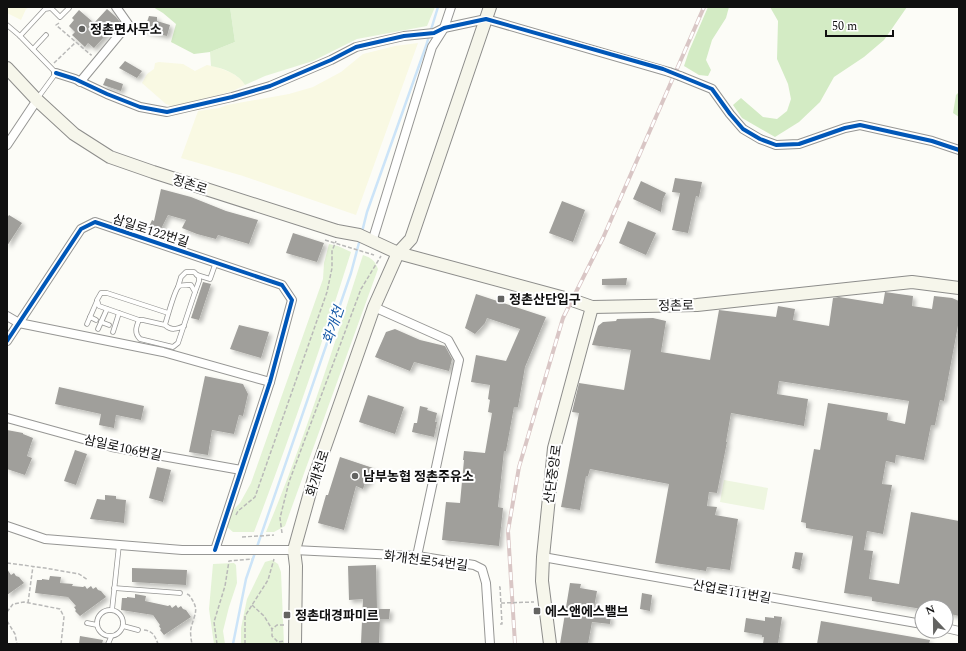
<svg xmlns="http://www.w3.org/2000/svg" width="966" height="651" font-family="Spectral,'Noto Sans KR',serif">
<defs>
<filter id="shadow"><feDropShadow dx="3" dy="3" stdDeviation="2" flood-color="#0004"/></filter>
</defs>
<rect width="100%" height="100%" fill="#fcfcf7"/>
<g fill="#f9f9e3">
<path d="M7,7H30L26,9L21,20L7,13Z"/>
<path d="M418,43L356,215L243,176L181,158L198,111L219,108L227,105L289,94L313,87L341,72L363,54L395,46Z"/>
<path d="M159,62L183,64L195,71L207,65L217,67L232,73L243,81L245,85L233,91L174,107L166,104L142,83L147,74L154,69L155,63Z"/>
</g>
<g fill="#e4f3d6">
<path d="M230,7H435L427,26L357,39L313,61L265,76L245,85C239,74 223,68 211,66L210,52L235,42Z"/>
<path d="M329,244L338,246L351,252C321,347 289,440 254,532H233L226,526L232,511L240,503L251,483L323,279L324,263Z"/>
<path d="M363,255C372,258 375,261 378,269L285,526L274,532H266C304,442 333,348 363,255Z"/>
<path d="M272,560L278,564L281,572L284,644H241V628L247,599L265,562Z"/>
<path d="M234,563L236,565L237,583L229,607L223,631L225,644H214L209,609L213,564Z"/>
</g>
<g fill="#d3ebc4">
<path d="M153,7H230L235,42L210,52L194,54L171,42L176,24L163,13Z"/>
<path d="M708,7H729L726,18L712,40L706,60L711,70L708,76L699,75L684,66L689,51Z"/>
<path d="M770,7H907L884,40L864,57L834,77L820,102L799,122L775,137L742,118L733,105L741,98L763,117L777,119L787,111L791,99L788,84L777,59L778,21Z"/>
<path d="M959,92V117L953,113L956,95Z"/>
</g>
<path fill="#eef6e0" d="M724,480L768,488L764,510L720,502Z"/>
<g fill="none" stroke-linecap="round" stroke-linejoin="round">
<g stroke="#cce4f8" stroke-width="2.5">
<path d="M362,232L367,212L426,46L438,7"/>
<path d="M233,644L246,579L351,273L360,239"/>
</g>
</g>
<g fill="#a09f9b" filter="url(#shadow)">
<path d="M107,9L116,17L121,23L116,29L113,27L94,48L88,43L85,47L72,35L75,32L69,26L74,20L72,18L79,10L94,23Z"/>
<path d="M149,16L157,17V21L170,25L167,36L144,31Z"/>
<path d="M125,61L142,71L137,78L119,68Z"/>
<path d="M106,78L123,84L121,91L103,85Z"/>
<path d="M675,178L702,182L699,197L696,196L688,233L672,230L680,193L672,192Z"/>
<path d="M641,181L666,193L663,199L661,212L633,199Z"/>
<path d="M161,189L191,197L226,211L258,220L249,244L218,235L216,239L197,234L182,228L186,220L168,215L160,231L149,227L152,220L154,221Z"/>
<path d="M562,201L585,210L573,242L549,233Z"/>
<path d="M9,215L22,223L7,246V218Z"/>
<path d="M628,221L656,233L646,255L619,243Z"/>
<path d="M293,233L324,243L317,262L286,253Z"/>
<path d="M627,278L626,285H602V279Z"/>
<path d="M203,282L211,284L199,320L191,318Z"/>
<path d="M885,292L913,296L912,306L932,309L934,296L952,298L959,301V320L944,401L940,400L935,425H931L924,460L896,455L895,463L886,461L882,484L892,485L883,534L867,531L864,550L873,551L869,579L899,584L911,512L959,521V616L946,613V607H922V609L872,601V597L844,593L853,536L806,528V523L801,522L814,449L820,450L828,403L888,413L887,420L905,424L909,401L779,381L777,394L808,399L804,426L731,413L726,442H727L717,493L709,492L707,506L717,507L715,515L738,519L730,570L707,567L706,571L655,563L669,484L590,469L588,476H586L580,510L561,507L579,413L572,412L579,383L624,390L631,350L592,345L598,326L603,322L616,321L617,319L653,318L666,321L661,352L710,360L719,310L776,317L778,306L795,309L793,320L829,326L833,298L839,297L883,304Z"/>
<path d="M476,294L546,317L525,367L518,407H514L506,451H504L498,507L503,508L499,546L442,540L446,502L460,503L464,460H463L464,451L485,453L492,413L488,412L490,400L488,399L490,385L471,382L476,355L506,361L520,329L487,318L485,323L475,334L465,328Z"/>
<path d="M239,325L269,332L261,358L230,349Z"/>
<path d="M395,329L420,340L445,346L452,359L449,371L414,362L410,371L375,357L386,332Z"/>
<path d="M205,376L243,384L248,394L243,416L239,415L234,434L212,430L208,455L189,452Z"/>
<path d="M59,387L144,406L141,420L116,415L114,428L99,425L101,414L55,404Z"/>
<path d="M368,395L404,407L395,434L359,422Z"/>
<path d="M420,406L428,408L427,410L437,413L435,422H437L434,437L412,432L414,423H417Z"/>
<path d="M7,430L23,433V434L33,438L27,456L32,458L25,475L7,469Z"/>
<path d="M75,450L87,454L76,485L64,481Z"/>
<path d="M340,457L373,468L368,484L365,483L363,489L356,486L344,530L318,523L326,495H328Z"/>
<path d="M157,467L171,470L163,502L149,498Z"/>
<path d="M105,495L116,496V499L126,500L124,523L90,519L97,499L105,500Z"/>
<path d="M795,552L803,553L800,570L792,568Z"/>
<path d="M376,565L377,609H390L389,619H380L379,644L361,643L363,599L349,600L348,566Z"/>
<path d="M132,568L187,570L186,585L132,582Z"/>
<path d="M7,569L11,575L14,573L16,576L19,577L24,583L7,595Z"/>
<path d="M50,576L61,577L60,583L73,584L72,586L83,587L85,586L87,589L91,586L93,589L96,587L98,590L101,591L106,597L80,616L75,611L76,610L74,607L76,606L68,597L35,593L37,580H42V579L49,580Z"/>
<path d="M570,583L581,584L580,588L597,591L593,613L611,616L610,624L592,622L588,644H560Z"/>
<path d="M642,593L652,595L650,611L640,609Z"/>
<path d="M135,594L146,596L145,601L168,606L170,605L172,608L176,605L178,608L181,606L183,609L186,610L191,617L164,635L160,630L161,629L159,626L160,625L153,615L121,610L122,598H127V597L135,598Z"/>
<path d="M774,616L782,617L778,644H763L764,637H762V635L744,632L746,618L765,621V617L774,618Z"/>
<path d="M821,621L930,640L929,644H817Z"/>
<path d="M80,636L103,640L102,644H79Z"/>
</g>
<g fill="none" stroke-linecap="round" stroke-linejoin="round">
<defs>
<g id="lane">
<path d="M7,25L20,36L56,73L37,99"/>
<path d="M20,36L45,9L51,8L60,17L69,8"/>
<path d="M33,49L46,35"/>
<path d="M197,275L210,279L216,262"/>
<path d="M178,287L181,277L186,272H194L199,277V281L195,292"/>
<path d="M90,317L96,320"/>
<path d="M139,320L99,306L97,300L101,293H107L168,313"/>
<path d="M101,322L109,325"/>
<path d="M87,324L97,301"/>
<path d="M165,325L143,320H139C136,327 134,333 140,339L173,347L178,343L195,292L191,285C187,285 181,284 178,287C174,293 167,318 165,325C171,331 177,329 184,326"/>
<path d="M98,329L107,309"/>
<path d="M113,332L119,313"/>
<path d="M114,588L180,593"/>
<circle cx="110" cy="623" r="13"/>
<path d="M112,610L119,545"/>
<path d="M87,623L97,625"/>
<path d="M123,626L138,630"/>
<path d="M108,644L111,637"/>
</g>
<g id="street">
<path d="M56,73L75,79L107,94L140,107L167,112L232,97L270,86L331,60L356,47L404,36L434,33L444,28L486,19L669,72"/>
<path d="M680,76L712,89L730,114L743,129L760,139L776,145L799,144L845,128L860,125L932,141L959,150"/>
<path d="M80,82L128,24L116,7"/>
<path d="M7,145L37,100"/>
<path d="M372,242L432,47L444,28L451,7"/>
<path d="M374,307L448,340L459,360L417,556"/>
<path d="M7,316L19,323L163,352L270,382"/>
<path d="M7,341L81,229L95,222L282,285L292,300L270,382L215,550"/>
<path d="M7,418L112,447L241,470"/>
<path d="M7,526L45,539L182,550H294L417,556L474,565L482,569L486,583L490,644"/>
<path d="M543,557L922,624"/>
<path d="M946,628L959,631"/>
</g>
<g id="secondary">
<path d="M7,68L37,100L74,134L110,157L153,172L337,231L359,235L398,253L572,300L592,307L697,305L912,282L959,288"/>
<path d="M295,644L296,566L294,550L314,478L374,307L398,253L411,239L490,7"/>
<path d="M550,644L542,581L543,557L554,448L592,307"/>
</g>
</defs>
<use href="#lane" stroke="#969694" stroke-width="5.5"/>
<use href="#street" stroke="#969694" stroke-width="10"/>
<use href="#secondary" stroke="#8d8d8b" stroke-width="14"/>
<g stroke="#b9b9b8" stroke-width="1.5" stroke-dasharray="4 2" stroke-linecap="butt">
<path d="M59,23L56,25L91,55V54"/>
<path d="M54,63L76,42"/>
<path d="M325,240L374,255"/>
<path d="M236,515L238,511L255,497L327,292L332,268V251L336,241"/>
<path d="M282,533L280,518L289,482L361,289L381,256"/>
<path d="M242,537L274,535"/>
<path d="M7,563L45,568L79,574L88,580"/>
<path d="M499,587H500L502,624H500"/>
<path d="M187,594L189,595C200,610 195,612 191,628C190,633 191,639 192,644"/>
<path d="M28,603L33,566"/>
<path d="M252,605L264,616L272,629"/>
<path d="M7,612L13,604L24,602L60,609L64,617L61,644"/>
<path d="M7,621L15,634L17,644"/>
<path d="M284,625H277L272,629V636L278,642L285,641"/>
<path d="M144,630C153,631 155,636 158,644"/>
<path d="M217,644L214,622L225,586L229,561L252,559"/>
<path d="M245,644V616L268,580L274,559"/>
</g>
<use href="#lane" stroke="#fffffe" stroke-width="4"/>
<use href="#street" stroke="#fffffe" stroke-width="8"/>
<use href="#secondary" stroke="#f6f6eb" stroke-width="12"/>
<defs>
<path id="rail" d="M515,644L508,531L519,467L563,318L603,238L704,7"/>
</defs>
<use href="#rail" stroke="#d9c6c5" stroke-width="4"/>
<use href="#rail" stroke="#fff" stroke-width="2.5" stroke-dasharray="8" stroke-linecap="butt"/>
<defs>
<path id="street-bridge" d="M669,72L680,76"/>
</defs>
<use href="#street-bridge" stroke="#969694" stroke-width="10" stroke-linecap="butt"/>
<path stroke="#b9b9b8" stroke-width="1.5" stroke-dasharray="4 2" stroke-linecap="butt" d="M501,603L534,602"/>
<use href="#street-bridge" stroke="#fffffe" stroke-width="8"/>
<defs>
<g id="cycleway">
<path d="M56,73L75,79L107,94L140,107L167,112L232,97L270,86L331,60L356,47L404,36L434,33L444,28L486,19L663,69L695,82L712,89L730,114L743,129L760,139L776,145L799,144L845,128L860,125L932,141L959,150"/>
<path d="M7,341L81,229L95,222L282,285L292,300L270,382L215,550"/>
</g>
</defs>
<use href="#cycleway" stroke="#fff" stroke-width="6"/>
<use href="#cycleway" stroke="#0057b8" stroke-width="4"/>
</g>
<g fill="#636361" stroke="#fff" stroke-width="1.5">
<circle cx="82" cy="29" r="4"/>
<rect x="497" y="295" width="8" height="8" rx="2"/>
<circle cx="355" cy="476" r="4"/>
<rect x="533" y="607" width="8" height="8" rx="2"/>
<rect x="283" y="611" width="8" height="8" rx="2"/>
</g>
<g text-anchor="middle" stroke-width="4" stroke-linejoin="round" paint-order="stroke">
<g font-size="13" font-weight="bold" fill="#101010" stroke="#fff" text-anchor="start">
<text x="90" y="34">정촌면사무소</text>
<text x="509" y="304">정촌산단입구</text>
<text x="363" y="481">남부농협 정촌주유소</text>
<text x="545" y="616">에스앤에스밸브</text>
<text x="295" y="620">정촌대경파미르</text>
</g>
<g font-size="13" fill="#101010" stroke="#fff">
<text transform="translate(190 184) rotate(18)" y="5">정촌로</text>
<text transform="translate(151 230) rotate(18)" y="5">삼일로122번길</text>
<text transform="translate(676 305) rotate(-1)" y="5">정촌로</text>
<text transform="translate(123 447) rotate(12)" y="5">삼일로106번길</text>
<text transform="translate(317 473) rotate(-72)" y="5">화개천로</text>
<text transform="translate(552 474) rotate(-82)" y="5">산단중앙로</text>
<text transform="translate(426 560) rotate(7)" y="5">화개천로54번길</text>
<text transform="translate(732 591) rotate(10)" y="5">산업로111번길</text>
</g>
<g font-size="14" font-style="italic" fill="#1559a7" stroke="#fff">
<text transform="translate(333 325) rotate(-71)" y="5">화개천</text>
</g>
</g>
<rect width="966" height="651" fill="none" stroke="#101010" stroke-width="16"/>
<g transform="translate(934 619) rotate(338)"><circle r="19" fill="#ffffff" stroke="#9f9f9f"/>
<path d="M0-3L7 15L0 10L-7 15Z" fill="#636361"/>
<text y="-6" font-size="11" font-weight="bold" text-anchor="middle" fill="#101010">N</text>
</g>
<path d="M826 30v6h67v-6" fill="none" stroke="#101010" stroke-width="2"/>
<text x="832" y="30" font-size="12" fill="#101010" stroke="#ffffff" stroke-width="3" paint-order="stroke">50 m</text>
</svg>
